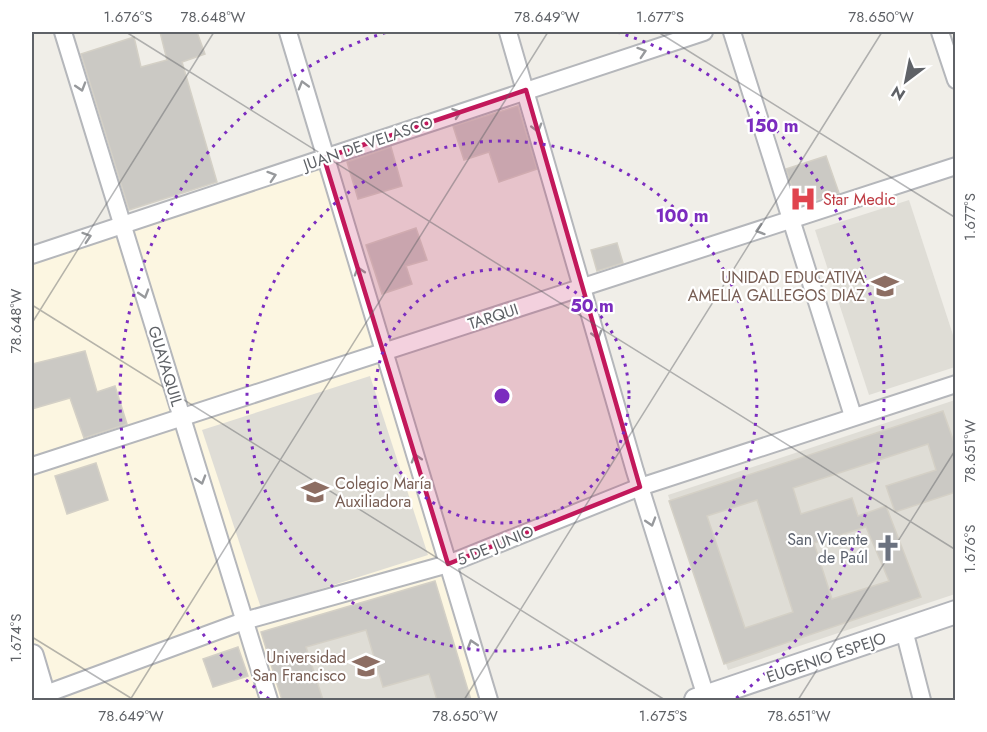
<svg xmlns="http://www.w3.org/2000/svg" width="987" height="732" font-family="Jost,sans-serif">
<rect width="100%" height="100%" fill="#f0eee8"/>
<path fill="#fcf6e1" d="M325,167L481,700H32V263Z"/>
<g fill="#dfddd6">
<path d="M909,200L955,341V367L869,395L815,230Z"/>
<path d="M370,376L428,555L261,608L202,430Z"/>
<path d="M955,400V594L728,670L668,495Z"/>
<path d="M435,581L471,700H282L261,632Z"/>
</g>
<g fill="#cbc9c4" stroke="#d4d0c6" stroke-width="1.5" fill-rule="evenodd">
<path d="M160,32H197L205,54L182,62L217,182L129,210L81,54L134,37L141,67L167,60Z"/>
<path d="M518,106L537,169L499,182L489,152L464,160L453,126Z"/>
<path d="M391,147L402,186L358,199L347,162Z"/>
<path d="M826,156L839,193L798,206L786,169Z"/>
<path d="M416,228L427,260L406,266L412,284L382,294L366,245Z"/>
<path d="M617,243L623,263L597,271L591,250Z"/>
<path d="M85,351L97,392L115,386L127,424L84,438L70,398L32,409V364Z"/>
<path d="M943,411L956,448V492L895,512L886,486L936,470L928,444L793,488L801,514L852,498L858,516L886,506L921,597L724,664L669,501ZM757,500L793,612L745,628L707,516ZM866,527L889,581L832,599L814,543Z"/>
<path d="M96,463L108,500L67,514L55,476Z"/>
<path d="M435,581L471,700H437L429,674L383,687L366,630L306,647L323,700H282L261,632Z"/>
<path d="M238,647L248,676L213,687L203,659Z"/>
</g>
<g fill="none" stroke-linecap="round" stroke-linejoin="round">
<defs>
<g id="street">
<path d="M63,32L269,700"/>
<path d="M288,32L489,700"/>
<path d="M508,32L635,471L707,700"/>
<path d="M732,32L853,416"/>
<path d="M940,32L956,80"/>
<path d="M32,255L704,32"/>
<path d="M32,466L956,166"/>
<path d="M904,630L922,700"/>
<path d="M43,695L244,621L448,564L640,487L956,384"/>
</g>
<g id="secondary">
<path d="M32,656L45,700"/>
<path d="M696,700L956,612"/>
</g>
</defs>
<use href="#street" stroke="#b5b7bb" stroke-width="20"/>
<use href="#secondary" stroke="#b4b6bb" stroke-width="26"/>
<use href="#street" stroke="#fff" stroke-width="16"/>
<use href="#secondary" stroke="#fff" stroke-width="22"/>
</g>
<defs><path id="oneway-chevron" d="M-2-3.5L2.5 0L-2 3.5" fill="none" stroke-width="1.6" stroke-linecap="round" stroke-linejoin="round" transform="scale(1.5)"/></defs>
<g stroke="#97999c">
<use href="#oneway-chevron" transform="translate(642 52) rotate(-18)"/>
<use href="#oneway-chevron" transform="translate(303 85) rotate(-106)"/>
<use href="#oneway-chevron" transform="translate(81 87) rotate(73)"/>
<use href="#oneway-chevron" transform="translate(457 113) rotate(-19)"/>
<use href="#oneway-chevron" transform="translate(537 128) rotate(74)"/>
<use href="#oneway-chevron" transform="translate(272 176) rotate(-18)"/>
<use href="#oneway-chevron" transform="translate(760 230) rotate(162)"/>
<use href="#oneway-chevron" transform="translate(87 237) rotate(-18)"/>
<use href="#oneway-chevron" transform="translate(359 271) rotate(-107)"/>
<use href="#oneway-chevron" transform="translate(144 294) rotate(73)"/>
<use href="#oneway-chevron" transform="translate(597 335) rotate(74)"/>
<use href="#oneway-chevron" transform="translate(416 458) rotate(-107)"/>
<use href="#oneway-chevron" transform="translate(201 480) rotate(73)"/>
<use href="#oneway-chevron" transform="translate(651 522) rotate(73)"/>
<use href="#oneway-chevron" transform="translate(472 644) rotate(-107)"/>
</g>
<path fill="#c2185b" fill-opacity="0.2" stroke="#c2185b" stroke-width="4.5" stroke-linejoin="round" d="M526,90L640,487L448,564L324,158Z"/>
<path fill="none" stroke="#5f6267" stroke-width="1.5" stroke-opacity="0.45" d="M126,32L956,550M658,32L956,218M32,305L665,700M32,323L214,32M32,637L134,700M130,700L548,32M464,700L882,32M798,700L956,449"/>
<g fill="none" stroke="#7b2cbf" stroke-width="3" stroke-dasharray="3 6">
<circle cx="502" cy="396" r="127"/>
<circle cx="502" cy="396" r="255"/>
<path d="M269 699A382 382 0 0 1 387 32M617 32A382 382 0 0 1 735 699"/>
</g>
<defs>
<symbol id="hospital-bare" viewBox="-9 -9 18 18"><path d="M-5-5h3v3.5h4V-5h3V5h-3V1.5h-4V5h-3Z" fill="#e0444e" stroke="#fff" stroke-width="2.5" paint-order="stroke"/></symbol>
<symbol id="school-bare" viewBox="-9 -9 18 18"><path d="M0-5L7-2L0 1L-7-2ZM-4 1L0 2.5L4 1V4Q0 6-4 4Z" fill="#8d6e63" stroke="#fff" stroke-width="2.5" paint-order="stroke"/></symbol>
<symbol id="university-bare" viewBox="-9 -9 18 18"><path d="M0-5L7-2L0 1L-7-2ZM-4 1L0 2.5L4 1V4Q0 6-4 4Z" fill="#8d6e63" stroke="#fff" stroke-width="2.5" paint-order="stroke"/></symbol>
<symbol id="church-bare" viewBox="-9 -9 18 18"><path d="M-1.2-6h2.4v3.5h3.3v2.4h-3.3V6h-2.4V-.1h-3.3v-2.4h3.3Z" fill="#6b7280" stroke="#fff" stroke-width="2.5" paint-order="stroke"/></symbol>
</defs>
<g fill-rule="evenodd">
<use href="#hospital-bare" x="784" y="180" width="38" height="38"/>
<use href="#school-bare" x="866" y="267" width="38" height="38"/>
<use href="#university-bare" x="296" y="473" width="38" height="38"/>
<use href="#church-bare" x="869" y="529" width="38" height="38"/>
<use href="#university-bare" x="347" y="647" width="38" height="38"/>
</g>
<g text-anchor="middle" stroke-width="4.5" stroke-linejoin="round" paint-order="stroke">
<g font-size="16" fill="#5f6267" stroke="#fff">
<text transform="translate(368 143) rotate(-19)" y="6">JUAN DE VELASCO</text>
<text transform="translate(493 316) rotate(-18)" y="6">TARQUI</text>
<text transform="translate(166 366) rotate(73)" y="6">GUAYAQUIL</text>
<text transform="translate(495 545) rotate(-22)" y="6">5 DE JUNIO</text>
<text transform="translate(826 657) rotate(-19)" y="6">EUGENIO ESPEJO</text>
</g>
<g font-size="16" fill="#be3a42" stroke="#fff" text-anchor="start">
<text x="823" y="205">Star Medic</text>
</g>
<g font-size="16" fill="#785e54" stroke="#fff" text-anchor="end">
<text x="865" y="283">UNIDAD EDUCATIVA<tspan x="865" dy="18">AMELIA GALLEGOS DIAZ</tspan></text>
<text x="335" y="489" text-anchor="start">Colegio María<tspan x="335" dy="18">Auxiliadora</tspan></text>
<text x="346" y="663">Universidad<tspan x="346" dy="18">San Francisco</tspan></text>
</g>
<g font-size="16" fill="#5b616d" stroke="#fff" text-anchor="end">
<text x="868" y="545">San Vicente<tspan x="868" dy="18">de Paúl</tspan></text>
</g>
</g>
<circle cx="502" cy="396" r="9" fill="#7b2cbf" stroke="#fff" stroke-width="3"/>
<g font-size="18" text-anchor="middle" font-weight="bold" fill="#7b2cbf" stroke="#fff" stroke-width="4.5" stroke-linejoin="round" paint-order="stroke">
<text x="772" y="132">150 m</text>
<text x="682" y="222">100 m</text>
<text x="592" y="312">50 m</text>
</g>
<rect width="987" height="732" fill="none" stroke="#ffffff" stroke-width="66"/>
<g transform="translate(906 81) rotate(212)" stroke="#ffffff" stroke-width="4.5" paint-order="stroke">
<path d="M0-4.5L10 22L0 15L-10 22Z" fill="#5f6267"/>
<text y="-9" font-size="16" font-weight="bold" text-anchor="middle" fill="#5f6267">N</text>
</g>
<rect x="33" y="33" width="921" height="666" fill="none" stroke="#5f6267" stroke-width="2"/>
<g font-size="15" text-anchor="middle" fill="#5f6267">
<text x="128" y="22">1.676°S</text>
<text x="213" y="22">78.648°W</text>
<text x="547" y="22">78.649°W</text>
<text x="660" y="22">1.677°S</text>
<text x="881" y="22">78.650°W</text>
<text transform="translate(970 217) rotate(-90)" y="5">1.677°S</text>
<text transform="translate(16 321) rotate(-90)" y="5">78.648°W</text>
<text transform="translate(970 451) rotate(-90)" y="5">78.651°W</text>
<text transform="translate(970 549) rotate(-90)" y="5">1.676°S</text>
<text transform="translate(16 638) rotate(-90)" y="5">1.674°S</text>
<text x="131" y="721">78.649°W</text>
<text x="465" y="721">78.650°W</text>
<text x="663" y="721">1.675°S</text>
<text x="799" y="721">78.651°W</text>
</g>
</svg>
